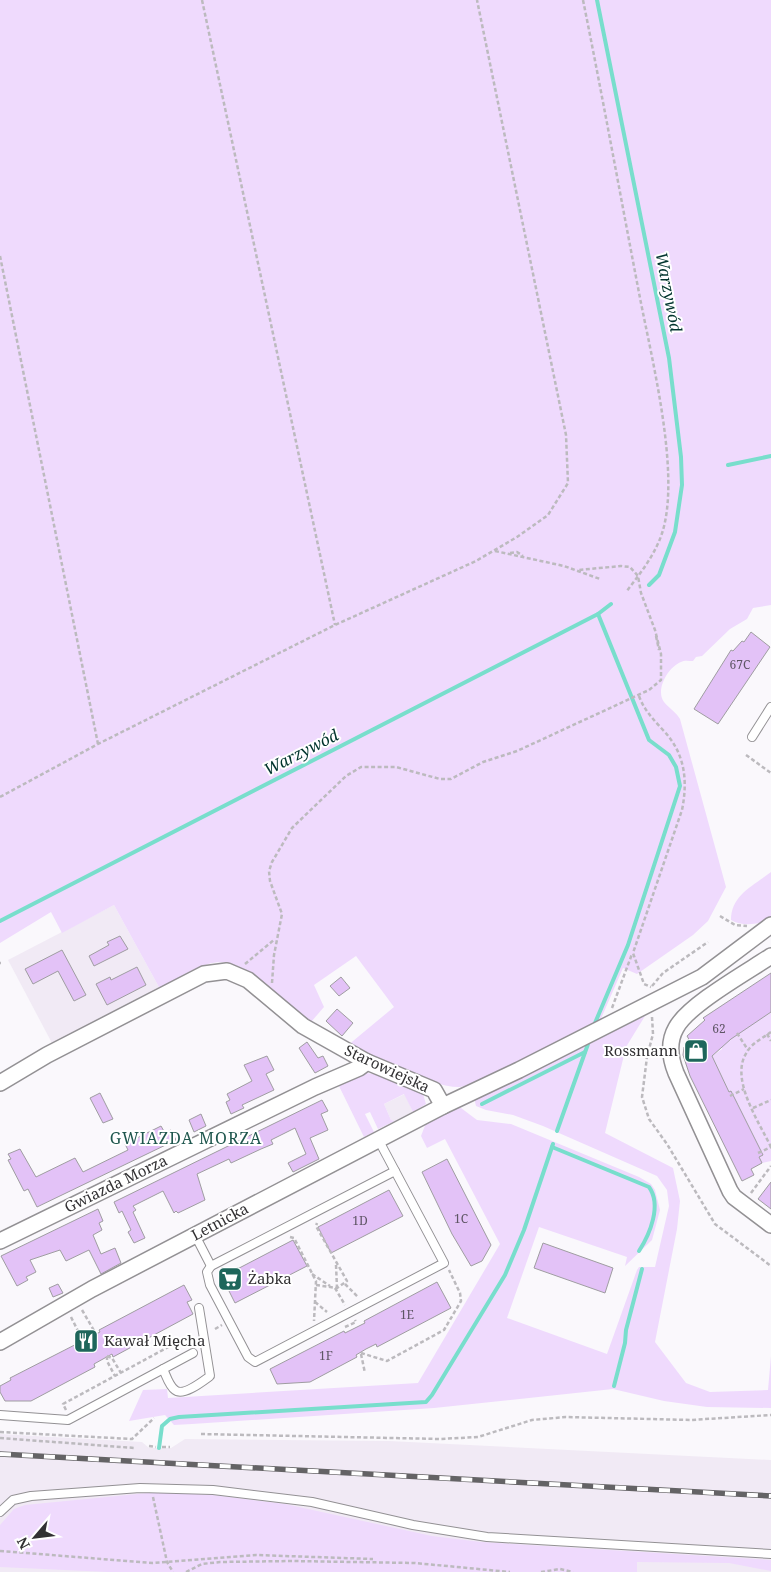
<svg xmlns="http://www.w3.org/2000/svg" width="771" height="1572" font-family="'Noto Serif',serif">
<rect width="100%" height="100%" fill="#faf8fc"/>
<g fill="#f1eaf5">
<path d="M114,905L160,989L53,1045L8,960Z"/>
<path d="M405,1094L413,1112L395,1121L391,1120L384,1104Z"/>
<path d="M0,1434L142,1442L149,1448H171L185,1439L389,1441L771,1460V1572H637V1563L122,1572H0Z"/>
</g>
<g fill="#efdafd">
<path d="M0,0H771V605L753,608L747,619L730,629L702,656L696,657L693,661C689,661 684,660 681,662C668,667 655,690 664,702C669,708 676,712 680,719L726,887L708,921L693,935L637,974L623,968L600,1021C576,1033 478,1088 458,1087C432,1087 373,1057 347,1046L394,1007L356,956L314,985L324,1007L311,1022C282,1003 246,952 208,964C191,969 175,980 160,989L114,905L62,933L51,912L0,943Z"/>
<path d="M771,872V917C760,925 743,927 731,920C731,895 753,886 771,872Z"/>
<path d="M771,1009V1161L762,1163L759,1157L763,1155L754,1145L757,1143L743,1115L740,1116L739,1113L741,1111L738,1104L735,1105L732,1100L735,1097L731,1099L729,1094L732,1091L729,1092L712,1056L722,1049L721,1045L731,1040L729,1037L769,1014Z"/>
<path d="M645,1016L626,1047L605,1133L673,1168L680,1201L677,1229L655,1342L686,1383L710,1392L768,1390L771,1356V1408L707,1407L664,1401L613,1389L434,1408L192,1424L174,1425L165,1415L129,1421L143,1390L167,1389L168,1398L418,1383L500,1244L445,1139L427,1148L421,1136L426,1123L457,1108H461L477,1120L511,1124L639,1177L651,1184L655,1190L660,1210L652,1240L625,1266L627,1257L539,1227L507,1318L607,1354L637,1270L639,1267H655L669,1206L667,1190L657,1176L543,1126L513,1115L486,1110L476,1106L475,1102V1099Z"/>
<path d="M363,1073C381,1073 408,1083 423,1094L426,1104L413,1112L404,1094L384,1104L391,1120L395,1121L378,1129L370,1112L365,1114L374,1132L364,1137L338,1084Z"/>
<path d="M158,1492L213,1495L285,1504L432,1536L481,1542L771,1560V1571L729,1563L637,1562V1572H108L0,1567V1525L14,1509L25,1505Z"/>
</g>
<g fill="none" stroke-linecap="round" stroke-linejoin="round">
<g stroke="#78decc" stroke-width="4">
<path d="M597,0L669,358L681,457L682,485L675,532L659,575L649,585"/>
<path d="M728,465L771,456"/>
<path d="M0,921L598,614L611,604"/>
<path d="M595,1023L628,945L680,786L676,767L669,755L649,740L598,614"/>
<path d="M482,1104L585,1052"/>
<path d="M557,1131L588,1044"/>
<path d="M552,1147L649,1187C662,1205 650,1234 639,1251"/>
<path d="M614,1386L625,1343L626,1330L642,1269"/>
<path d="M159,1448L162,1426L170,1419L179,1417L426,1402L432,1395L505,1275L524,1230L553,1144"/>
</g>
</g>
<g fill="#e3c2f7" stroke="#9f9da1">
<path d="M751,632L770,647L718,724L694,709L731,650L733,651L742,641L744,642Z"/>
<path d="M120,936L128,949L94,966L89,956L109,945L107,942Z"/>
<path d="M62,950L86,995L74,1001L58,971L33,984L25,969Z"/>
<path d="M137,967L146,985L107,1005L96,984L110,977L111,980Z"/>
<path d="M771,973V1012L731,1039L712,1056L729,1092L731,1091L763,1155L759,1157L762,1163L751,1169L754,1175L742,1181L690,1076L683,1055L684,1047L691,1043L687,1036L705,1020L703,1018Z"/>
<path d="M341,977L350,988L339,996L330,986Z"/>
<path d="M337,1009L353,1023L342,1036L326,1021Z"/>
<path d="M307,1042L318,1058L323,1056L328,1066L315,1073L299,1048Z"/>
<path d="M267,1056L274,1070L266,1074L274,1090L242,1105L244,1108L231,1114L226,1102L230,1100L227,1094L252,1081L244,1065Z"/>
<path d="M100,1093L113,1119L103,1123L90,1098Z"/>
<path d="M322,1100L328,1111L321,1114L328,1130L310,1138L319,1159L293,1172L288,1163L306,1154L295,1128L271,1140L273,1144L261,1149L231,1163L229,1159L197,1174L205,1200L178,1213L176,1211L174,1213L163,1191L133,1206L136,1210L133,1212L145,1238L134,1243L128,1232L131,1230L122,1211L119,1213L114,1202Z"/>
<path d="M201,1114L206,1126L194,1132L189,1120Z"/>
<path d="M161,1126L165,1133L171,1130L176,1140L37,1207L28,1189L24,1191L8,1160L11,1159L8,1154L20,1149L36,1177L75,1158L83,1172L128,1150L125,1144Z"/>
<path d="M447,1159L491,1245L482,1261L471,1266L452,1234L422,1172Z"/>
<path d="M771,1182V1209L758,1199Z"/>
<path d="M389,1190L403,1216L331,1253L318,1227Z"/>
<path d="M98,1209L103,1221L99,1223L102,1230L93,1235L101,1254L115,1248L121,1263L101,1274L89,1250L66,1261L60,1250L30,1260L36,1272L26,1277L28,1280L17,1286L1,1256Z"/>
<path d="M293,1240L307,1266L235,1303L222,1277Z"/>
<path d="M543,1243L613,1268L605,1293L534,1268Z"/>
<path d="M437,1282L451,1308L377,1347L376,1344L366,1349L356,1355L357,1357L310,1382L277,1384L270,1369L344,1331L345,1333L365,1323L364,1321Z"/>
<path d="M58,1284L63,1293L53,1297L49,1288Z"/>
<path d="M184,1285L192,1300L187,1302L193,1314L113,1357L112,1354L94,1364L95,1367L31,1401H5L0,1392V1386L11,1380L10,1378L100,1332L99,1330Z"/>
</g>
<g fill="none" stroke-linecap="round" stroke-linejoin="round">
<defs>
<g id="lane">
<path d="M752,737L771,707"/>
<path d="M195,1235L211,1266L395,1171"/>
<path d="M211,1266L207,1272L210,1285L248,1357L255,1362L444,1263L378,1139"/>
<path d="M163,1369C166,1375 169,1386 175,1390C183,1397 203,1381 210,1376L199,1308"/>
<path d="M0,1415L68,1420L193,1353"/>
<path d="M0,1512L13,1500L31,1496L140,1488L213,1490L312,1502L413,1525L487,1537L771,1554"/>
</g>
<g id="street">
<path d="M771,956C747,972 688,1005 676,1028C668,1042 670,1058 676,1073L730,1191L734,1197L771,1225"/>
<path d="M0,1083L47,1055L204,974L227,971L248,980L303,1026L367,1062L434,1090L443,1106"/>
<path d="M0,1241L315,1087L359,1068L367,1062"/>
<path d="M0,1342L92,1289L443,1106L519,1070L702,977L771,925"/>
</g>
</defs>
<use href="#lane" stroke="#939194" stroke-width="10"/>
<use href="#street" stroke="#939194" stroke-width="18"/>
<g stroke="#bcbabe" stroke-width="2.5" stroke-dasharray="4 2.5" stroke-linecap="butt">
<path d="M202,0L335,625"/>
<path d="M583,0C603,99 621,199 640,298C652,360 680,471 663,530C657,552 640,574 626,592"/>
<path d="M0,256L98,744"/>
<path d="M495,551L564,566L600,579"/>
<path d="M510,553L517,552L523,556"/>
<path d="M656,636L659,650"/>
<path d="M639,696C644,710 653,719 663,730C685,753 688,780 682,810L633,953L644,984L651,987"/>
<path d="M746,755L771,773"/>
<path d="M0,797L98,744L335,625L476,561L517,537L548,515L568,483L566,435L477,0"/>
<path d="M720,916L735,925L747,926"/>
<path d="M0,963H1"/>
<path d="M245,964L275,939"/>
<path d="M272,983L274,955L282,914L270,881L269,871L272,862L292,828L346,776L361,767H396L440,779H451L483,762L517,751L649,690L661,680V654L655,630L641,593L638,576L630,567L621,566L579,570"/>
<path d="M652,986L663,973L708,942"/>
<path d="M612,1008L632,954"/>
<path d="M652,1017L653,1034L647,1057L642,1097L649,1119L667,1144L715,1224L771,1266"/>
<path d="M771,1032C763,1038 752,1043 747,1052C729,1078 759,1122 771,1147"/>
<path d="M737,1033L748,1050"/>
<path d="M767,1034L771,1041"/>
<path d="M730,1096L744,1089"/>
<path d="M753,1108L771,1100"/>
<path d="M758,1153L771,1147"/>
<path d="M751,1193L771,1166"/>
<path d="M290,1237L294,1238L316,1281L314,1321"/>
<path d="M336,1265L337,1288"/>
<path d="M312,1274L330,1286"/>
<path d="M345,1284L358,1297"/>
<path d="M316,1285L337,1288L347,1281L316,1226L317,1223"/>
<path d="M335,1288L345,1305"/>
<path d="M315,1302L327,1312"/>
<path d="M82,1310L96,1334"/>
<path d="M71,1317L82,1339L95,1332"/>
<path d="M345,1327L356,1322L355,1320"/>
<path d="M215,1329L222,1325"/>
<path d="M361,1353L387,1361L444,1330L461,1301L460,1293L449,1270"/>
<path d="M361,1354L365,1373"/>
<path d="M107,1356L112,1358L121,1373"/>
<path d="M107,1356V1361L115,1376"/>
<path d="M66,1410L63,1404L185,1338"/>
<path d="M0,1432L132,1439L154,1418"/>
<path d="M201,1434L440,1439L478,1437L532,1420L566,1417L691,1420L771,1415"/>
<path d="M0,1438L135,1448"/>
<path d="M149,1446L156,1447"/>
<path d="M162,1447H170"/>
<path d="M153,1497L167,1562L173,1572"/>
<path d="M0,1551L153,1563L256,1555L373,1559"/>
<path d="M186,1572L202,1564L220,1562L292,1561L415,1563L510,1572"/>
<path d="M541,1572L560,1569L573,1572"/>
</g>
<use href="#lane" stroke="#fff" stroke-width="8"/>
<use href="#street" stroke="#fff" stroke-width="15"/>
<defs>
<path id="rail" d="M0,1454L771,1496"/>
</defs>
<use href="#rail" stroke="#646365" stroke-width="5.5"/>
<use href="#rail" stroke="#fff" stroke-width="4" stroke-dasharray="11" stroke-linecap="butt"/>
</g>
<defs>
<symbol id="shop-square" viewBox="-11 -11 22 22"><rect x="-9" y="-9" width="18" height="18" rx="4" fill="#1e665b" stroke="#fff"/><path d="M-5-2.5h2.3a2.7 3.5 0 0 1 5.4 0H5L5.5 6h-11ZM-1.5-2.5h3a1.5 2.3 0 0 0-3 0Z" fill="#fff"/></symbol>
<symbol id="supermarket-square" viewBox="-11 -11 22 22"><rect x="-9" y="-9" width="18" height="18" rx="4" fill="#1e665b" stroke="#fff"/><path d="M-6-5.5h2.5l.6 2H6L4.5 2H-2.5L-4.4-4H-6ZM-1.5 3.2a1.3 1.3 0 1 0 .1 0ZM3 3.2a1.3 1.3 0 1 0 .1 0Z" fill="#fff"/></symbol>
<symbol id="restaurant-square" viewBox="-11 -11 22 22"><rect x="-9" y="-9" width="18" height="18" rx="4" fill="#1e665b" stroke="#fff"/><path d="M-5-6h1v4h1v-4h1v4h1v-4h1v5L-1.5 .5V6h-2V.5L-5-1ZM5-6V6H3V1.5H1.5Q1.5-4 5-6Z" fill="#fff"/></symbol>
</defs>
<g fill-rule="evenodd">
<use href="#shop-square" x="682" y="1037" width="28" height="28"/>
<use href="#supermarket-square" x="216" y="1265" width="28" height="28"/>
<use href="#restaurant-square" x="72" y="1327" width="28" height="28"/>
</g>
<g text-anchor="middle" stroke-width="4" stroke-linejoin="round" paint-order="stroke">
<g font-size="12" fill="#5e5564">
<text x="740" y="669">67C</text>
<text x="719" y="1033">62</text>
<text x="461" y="1223">1C</text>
<text x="360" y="1225">1D</text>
<text x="407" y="1319">1E</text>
<text x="326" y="1360">1F</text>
</g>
<g font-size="15" fill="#323133" stroke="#fff" text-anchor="start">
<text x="678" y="1056" text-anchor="end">Rossmann</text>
<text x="248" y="1284">Żabka</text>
<text x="104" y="1346">Kawał Mięcha</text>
</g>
<g font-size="15" fill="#323133" stroke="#fff">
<text transform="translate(387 1069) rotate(25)" y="5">Starowiejska</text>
<text transform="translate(116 1184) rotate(-26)" y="5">Gwiazda Morza</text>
<text transform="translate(220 1222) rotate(-28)" y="5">Letnicka</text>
</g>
<g font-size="16" font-style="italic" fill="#01342d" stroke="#fff">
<text transform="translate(669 292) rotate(79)" y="6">Warzywód</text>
<text transform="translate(301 752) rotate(-27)" y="6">Warzywód</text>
</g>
<g font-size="16" letter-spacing="1" fill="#1f574e" stroke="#fff">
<text x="186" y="1144">GWIAZDA MORZA</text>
</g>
</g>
<g transform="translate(35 1537) rotate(242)" stroke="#ffffff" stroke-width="4" paint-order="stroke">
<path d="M0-4L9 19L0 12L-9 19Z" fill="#323133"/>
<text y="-8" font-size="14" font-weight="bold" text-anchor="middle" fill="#323133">N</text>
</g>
</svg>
